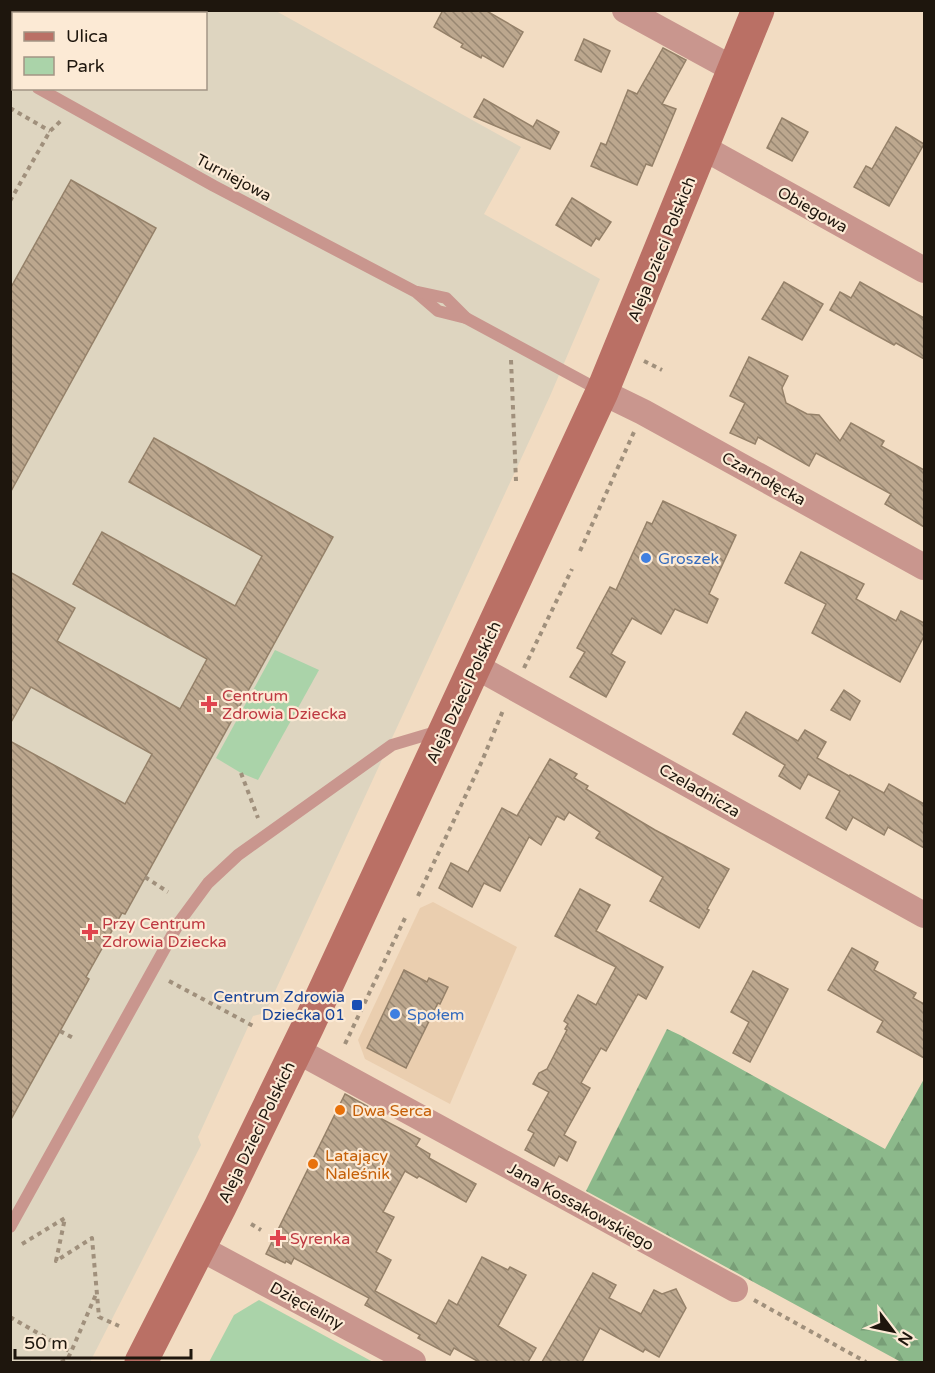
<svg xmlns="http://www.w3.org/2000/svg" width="935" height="1373" font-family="'Varela Round',sans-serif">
<defs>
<pattern id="forest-firs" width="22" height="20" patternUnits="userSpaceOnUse" patternTransform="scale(1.5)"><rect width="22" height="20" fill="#8cb98b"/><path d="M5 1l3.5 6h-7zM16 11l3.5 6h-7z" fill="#789e77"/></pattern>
<pattern id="building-back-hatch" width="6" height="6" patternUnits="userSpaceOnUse" patternTransform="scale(1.5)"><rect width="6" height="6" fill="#bca78e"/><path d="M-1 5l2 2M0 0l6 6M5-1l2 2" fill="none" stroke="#988772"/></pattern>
</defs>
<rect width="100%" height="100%" fill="#f2dcc2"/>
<path fill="#eaceaf" d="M433,902L517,947L450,1104L365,1059L358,1040L420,908Z"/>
<path fill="#ded5c0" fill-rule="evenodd" d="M10,11H276L521,147L484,214L600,279L550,396L265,1013L253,1016L198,1137L201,1145L90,1362H11ZM14,14H206V88H14Z"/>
<g fill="#aad3a9">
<path d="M275,650L319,670L258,780L241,773L216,758Z"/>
<path d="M259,1300L373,1362H209L234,1315Z"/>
</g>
<path fill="url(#forest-firs)" d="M667,1029L680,1035L885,1149L924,1079V1362H901L586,1191Z"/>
<g fill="url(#building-back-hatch)" stroke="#958169" stroke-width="1.5">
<path d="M443,10H485L523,32L503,67L482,55L481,58L461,47L463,44L434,27Z"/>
<path d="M584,39L610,51L601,72L575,60Z"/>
<path d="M663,48L686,60L662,104L676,109L652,166L646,164L637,185L591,166L601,143L606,145L628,90L637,94Z"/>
<path d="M484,99L533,127L537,120L559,132L550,149L474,117Z"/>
<path d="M782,118L808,132L792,161L767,148Z"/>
<path d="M896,127L924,144L889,206L854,187L866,166L872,169Z"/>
<path d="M71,180L156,228L10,493V289Z"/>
<path d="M572,198L611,222L599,240L596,238L591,246L556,225Z"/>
<path d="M784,282L823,304L802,340L762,319Z"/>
<path d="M860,282L924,318V359L896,343L894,345L830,310L840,292L851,298Z"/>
<path d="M749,357L788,376L782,388L786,403L807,414L819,415L840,441L851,423L884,441L881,446L924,470V527L885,504L891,494L816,453L809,466L758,437L755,444L730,433L745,403L730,396Z"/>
<path d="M154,438L333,537L125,914L122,913L86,977L89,979L10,1121V741L125,804L152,754L31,687L10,724V572L75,608L57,641L180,709L207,659L73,584L102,532L235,606L262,556L129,482Z"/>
<path d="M663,501L736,535L709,594L718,599L707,623L675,609L661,634L632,618L611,654L625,662L606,697L570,677L585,652L577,648L610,587L616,590L647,522L652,524Z"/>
<path d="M801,552L864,584L856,599L896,621L901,611L924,623V636L900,682L812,633L826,604L785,583Z"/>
<path d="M844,690L860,701L850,720L831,710Z"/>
<path d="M746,712L798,741L805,730L826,742L817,758L849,776L850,775L884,793L889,784L924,804V848L888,827L884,835L853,817L846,830L826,818L840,791L808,774L800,789L779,776L785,765L733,734Z"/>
<path d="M550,759L577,774L574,778L588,786L586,789L655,830L729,869L707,909L709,910L699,928L650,901L663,877L596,838L600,832L569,812L564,820L557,816L541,845L529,837L500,891L484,883L472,907L439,888L451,863L468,872L502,808L517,816Z"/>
<path d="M580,889L610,905L596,931L663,967L646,999L638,994L606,1051L601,1048L581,1083L590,1088L564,1135L576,1142L567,1161L559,1156L554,1166L525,1150L534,1133L528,1130L549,1092L533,1084L539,1073L547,1069L567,1030L565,1029L568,1024L564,1021L578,995L596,1005L616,967L555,936Z"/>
<path d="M852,948L878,962L874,970L916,993L913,998L924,1004V1058L877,1032L883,1021L828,990Z"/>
<path d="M404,970L427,982L429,978L448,987L440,1004L438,1003L406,1068L367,1048Z"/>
<path d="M753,971L788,989L750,1062L733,1053L749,1022L731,1012Z"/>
<path d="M345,1094L378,1112L376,1116L420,1139L416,1146L430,1154L429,1158L476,1184L466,1202L419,1176L417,1178L405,1171L383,1212L394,1217L376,1252L391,1260L375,1291L436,1324L449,1300L457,1305L482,1257L508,1270L510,1267L526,1275L498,1326L536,1348L528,1362H479L454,1348L450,1355L418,1338L420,1335L365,1305L369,1298L294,1258L291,1264L286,1261L285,1263L266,1254Z"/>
<path d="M593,1273L616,1285L609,1298L641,1314L654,1290L662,1294L676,1289L686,1308L659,1357L645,1349L643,1352L600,1328L582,1362H542Z"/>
</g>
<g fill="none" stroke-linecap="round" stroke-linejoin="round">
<g stroke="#a0907c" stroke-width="4" stroke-dasharray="4.5 4.5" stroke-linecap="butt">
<path d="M10,108L50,131"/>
<path d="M10,201L50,131L63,119"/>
<path d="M511,360L516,481"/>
<path d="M644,361L662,370"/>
<path d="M580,551L634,432"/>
<path d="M524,668L572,569"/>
<path d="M241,773L258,818"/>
<path d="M145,877L168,892"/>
<path d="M418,896L482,761L504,708"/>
<path d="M169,981L255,1027"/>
<path d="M60,1031L75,1039"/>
<path d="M345,1044L405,918"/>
<path d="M251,1224L261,1230"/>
<path d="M22,1244L65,1218L56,1261L92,1238L99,1317L119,1326"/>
<path d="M754,1300L866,1362"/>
<path d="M10,1317L71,1352"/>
<path d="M61,1362L67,1360L71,1352L97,1292"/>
</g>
<g stroke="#c9968e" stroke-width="12">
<path d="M10,74L14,75"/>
<path d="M38,88L214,186L416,292L438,311L466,318L601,391"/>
<path d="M418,292L446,298L466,318"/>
<path d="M10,1227L180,921L208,883L238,855L392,745L429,734L439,735"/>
</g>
<g stroke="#c9968e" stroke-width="26">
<path d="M625,10L733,69"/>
<path d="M702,147L924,270"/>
<path d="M602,392L643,412L924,567"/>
<path d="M475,666L924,915"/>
<path d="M296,1050L735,1289"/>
<path d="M200,1248L413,1362"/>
</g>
<path stroke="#ba7065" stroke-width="33" d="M141,1362L220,1207L308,1026L602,392L758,10"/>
</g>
<g fill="#3f7fe0" stroke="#fcead5" stroke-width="2">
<circle cx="646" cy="558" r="6"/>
<circle cx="395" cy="1014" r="6"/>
</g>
<g fill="#e0444e" stroke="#fcead5" stroke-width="2">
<path d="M206 695h6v6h6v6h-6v6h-6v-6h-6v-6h6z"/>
<path d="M87 923h6v6h6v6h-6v6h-6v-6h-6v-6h6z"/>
<path d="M275 1229h6v6h6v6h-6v6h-6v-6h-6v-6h6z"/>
</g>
<rect fill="#1a4fb4" stroke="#fcead5" stroke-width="2" x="351" y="999" width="12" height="12" rx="3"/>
<g fill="#e8710a" stroke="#fcead5" stroke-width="2">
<circle cx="340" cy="1110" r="6"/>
<circle cx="313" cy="1164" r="6"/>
</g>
<g text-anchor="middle" stroke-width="4.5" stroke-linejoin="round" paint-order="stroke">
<g font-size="16" fill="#1e160d" stroke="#fcead5">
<text transform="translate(234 177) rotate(28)" y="6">Turniejowa</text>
<text transform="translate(813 209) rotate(29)" y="6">Obiegowa</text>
<text transform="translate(661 249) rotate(-68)" y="6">Aleja Dzieci Polskich</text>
<text transform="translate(764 478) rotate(29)" y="6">Czarnołęcka</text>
<text transform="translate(463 692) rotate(-65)" y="6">Aleja Dzieci Polskich</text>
<text transform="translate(700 790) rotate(30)" y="6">Czeladnicza</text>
<text transform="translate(256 1132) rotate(-64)" y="6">Aleja Dzieci Polskich</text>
<text transform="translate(581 1206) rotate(29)" y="6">Jana Kossakowskiego</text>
<text transform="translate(307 1305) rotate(29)" y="6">Dzięcieliny</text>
</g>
<g font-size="16" fill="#366cbe" stroke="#fcead5" text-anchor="start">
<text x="658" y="564">Groszek</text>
<text x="407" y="1020">Społem</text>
</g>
<g font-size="16" fill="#be3a42" stroke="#fcead5" text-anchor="start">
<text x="222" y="701">Centrum<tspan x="222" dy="18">Zdrowia Dziecka</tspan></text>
<text x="102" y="929">Przy Centrum<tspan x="102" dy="18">Zdrowia Dziecka</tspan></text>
<text x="290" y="1244">Syrenka</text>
</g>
<g font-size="16" fill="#164399" stroke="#fcead5" text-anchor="end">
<text x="345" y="1002">Centrum Zdrowia<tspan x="345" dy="18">Dziecka 01</tspan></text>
</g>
<g font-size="16" fill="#c56008" stroke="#fcead5" text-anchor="start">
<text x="352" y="1116">Dwa Serca</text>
<text x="325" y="1161">Latający<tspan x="325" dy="18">Naleśnik</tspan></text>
</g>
</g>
<rect width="935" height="1373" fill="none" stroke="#1e160d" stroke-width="24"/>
<rect x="12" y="12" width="195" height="78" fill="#fcead5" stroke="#a39585" stroke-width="1.5"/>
<rect x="24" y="32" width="30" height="9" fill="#ba7065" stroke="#a39585" stroke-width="1.5"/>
<text x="66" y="42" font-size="18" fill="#1e160d">Ulica</text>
<rect x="24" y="57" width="30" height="18" fill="#aad3a9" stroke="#a39585" stroke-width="1.5"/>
<text x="66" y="72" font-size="18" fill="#1e160d">Park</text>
<g transform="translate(893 1331) rotate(122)" stroke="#fcead5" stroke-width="4.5" paint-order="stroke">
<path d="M0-4.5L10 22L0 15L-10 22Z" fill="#1e160d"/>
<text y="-9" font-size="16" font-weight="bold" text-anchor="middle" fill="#1e160d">N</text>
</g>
<path d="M15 1349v9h176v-9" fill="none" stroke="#1e160d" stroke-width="3"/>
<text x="24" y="1349" font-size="18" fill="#1e160d" stroke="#fcead5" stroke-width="4.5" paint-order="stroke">50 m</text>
</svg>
